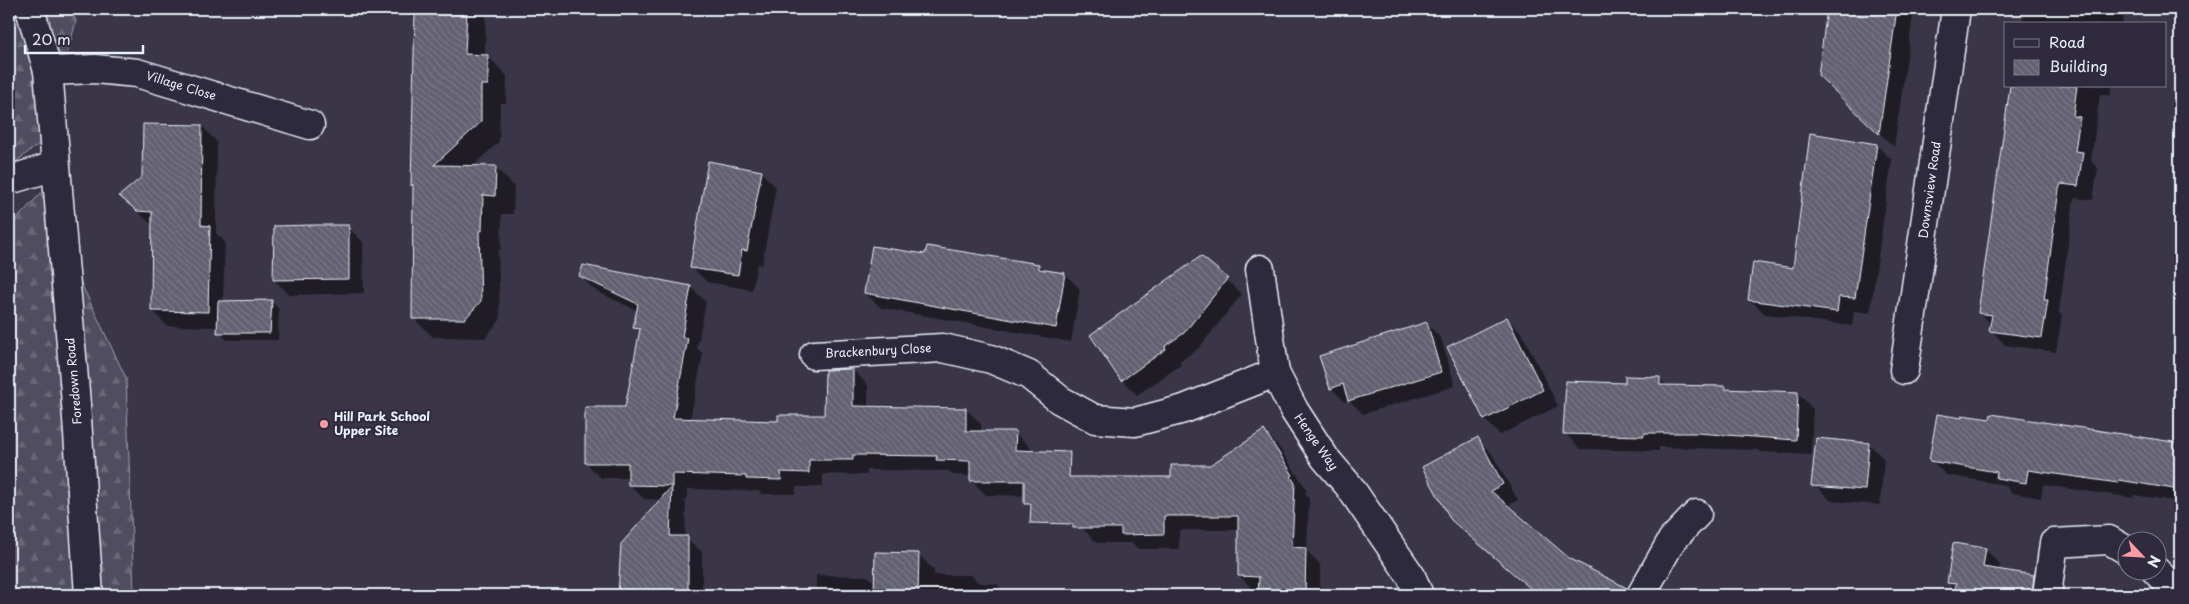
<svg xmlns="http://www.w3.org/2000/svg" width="2189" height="604" font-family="'Playpen Sans',sans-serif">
<defs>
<pattern id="forest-firs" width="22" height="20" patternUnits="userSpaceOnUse" patternTransform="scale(1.25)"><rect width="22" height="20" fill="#504e5f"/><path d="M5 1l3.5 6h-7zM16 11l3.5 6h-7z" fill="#696877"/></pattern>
<pattern id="building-back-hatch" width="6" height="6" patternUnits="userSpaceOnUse" patternTransform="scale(1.25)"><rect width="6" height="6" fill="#636171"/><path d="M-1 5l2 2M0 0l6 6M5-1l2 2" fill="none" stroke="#797886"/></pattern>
</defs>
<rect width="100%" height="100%" fill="#3a3648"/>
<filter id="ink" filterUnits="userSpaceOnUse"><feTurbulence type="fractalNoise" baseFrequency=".02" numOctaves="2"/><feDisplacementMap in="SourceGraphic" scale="10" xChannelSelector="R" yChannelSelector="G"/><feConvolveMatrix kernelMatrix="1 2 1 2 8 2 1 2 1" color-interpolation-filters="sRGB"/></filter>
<g filter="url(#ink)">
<g fill="url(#forest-firs)" stroke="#9ca0ac">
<path d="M9,9H70L76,21L44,140L9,167Z"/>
<path d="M41,193L61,241L126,378L134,595H9V237L13,223Z"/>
</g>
<g fill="#0007">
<path d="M410,9H486L485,56H488L507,76L506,103H500L499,142L472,167H495L514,186L513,214H502L501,250H498L500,320L485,338L433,337L413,318L415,188L412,186L416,20L410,15Z"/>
<path d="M1854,9H1914L1894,147L1834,90L1826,26Z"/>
<path d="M2025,9H2125L2122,24H2022Z"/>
<path d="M2013,86H2112L2110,96L2100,94L2091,161L2098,168L2093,200L2075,198L2073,205L2059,313L2062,316L2056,352L2005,345L1991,330V324L1980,313Z"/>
<path d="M202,126L217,142L216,233L225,242L223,302L271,301L279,309L278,340H227L219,332V327L167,326L152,310L153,226L121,196Z"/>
<path d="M1876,145L1892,160L1870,313L1854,311L1852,326L1765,314L1749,299L1794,269Z"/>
<path d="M761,172L776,187L762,265L757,264L752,290L707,282L691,267Z"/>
<path d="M348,227L363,242L364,293L290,295L274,280Z"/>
<path d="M926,256L1039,265L1044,271L1065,274L1080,289L1071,342L881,308L865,293Z"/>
<path d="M1201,257L1242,294L1199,348L1179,362L1181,365L1137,395L1122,380L1092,335Z"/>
<path d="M583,266L691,287L706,302L697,348L703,354L690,420L779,422L825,417L853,370L868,385V407L966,409L981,424V432L1015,433L1031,448L1030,456L1041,496L986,495L971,480V476L953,475L949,471L867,470V475L823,474V487H796V494H762L759,491L687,489V500H684L686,503L685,537L702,552V595H619L618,579L662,500L644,499L629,484V478H601L586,463L626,409L641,333L635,327L638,311L596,291L580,276Z"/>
<path d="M1506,318L1522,333L1558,406L1500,435L1485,420Z"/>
<path d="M1426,323L1441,338L1455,386L1363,414L1350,401L1345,402L1331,388Z"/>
<path d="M1659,378L1668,387L1724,388L1727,390L1798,393L1813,409L1811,455L1760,452L1758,450L1659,447V451L1580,449L1565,433L1626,385Z"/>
<path d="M1992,416L2180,443V502L2134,495L2133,498L2043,485L2041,498L2012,493L2005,485L1946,475L1931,460L1963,420L1991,421Z"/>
<path d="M1264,432L1279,447L1307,490L1305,493L1309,499L1307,551L1320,564V595H1227V592H1255L1239,575V530H1179V549H1138L1132,543H1097L1082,528L1172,479L1210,467Z"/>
<path d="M1477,438L1492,454L1518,500L1506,506L1568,559L1624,595H1538L1452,519Z"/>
<path d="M1869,444L1884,459L1880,505L1831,501L1816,486Z"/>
<path d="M1985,549L2000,564L1999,571L2022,588L2021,595H1955L1956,590L1948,582Z"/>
<path d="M918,554L934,570V575H971L979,583L997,584L1008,595H816V575L868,576L876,584Z"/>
<path d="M1811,591L1891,595H1811Z"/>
</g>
<g fill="url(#building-back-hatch)" stroke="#e8f1f8">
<path d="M415,9H467L465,54L488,55V85H481V122L434,165L496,166L495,196L483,195L482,231H479L481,301L465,319H412L413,184L411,186Z"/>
<path d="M1827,9H1897L1879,134L1818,75Z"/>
<path d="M2010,86H2077L2073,116L2080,117L2075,151L2083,152L2078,186L2061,184L2059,189L2044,300H2048L2042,338L1989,331L1992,315L1978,313Z"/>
<path d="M143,124L202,125L201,225L210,226L208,312L151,311L152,212L137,211L119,196L142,177Z"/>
<path d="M1810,133L1877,144L1855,298L1839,297L1837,312L1748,300L1753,262L1793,268Z"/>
<path d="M708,161L762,171L747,251L742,250L738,275L690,268Z"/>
<path d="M313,225H349V279L273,280L274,226Z"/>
<path d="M872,246L925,254L927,246L1039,264V269L1065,273L1056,328L864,293Z"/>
<path d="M1201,256L1228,278L1184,333L1165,346L1166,349L1121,381L1090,335Z"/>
<path d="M583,265L691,286L682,337L688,338L673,418L778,421V415H824L825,370L853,369V406L966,408V431H1016L1015,450L1070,452L1069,477H1171V465H1210L1264,430L1293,475L1291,477L1295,483L1292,547L1306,548L1305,595H1258L1259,577L1238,576V516H1164V534L1121,535V528H1073V524L1030,523L1031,504H1024V481H970V461L936,460L937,456L853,455V460H809V473L781,472L782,480L746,479V476L672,474V486L628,485V463H585V407H625L640,329L633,328L638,304L579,276Z"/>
<path d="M272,300L270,333H217L218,301Z"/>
<path d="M1507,317L1543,390L1484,420L1447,347Z"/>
<path d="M1427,322L1441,372L1348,401L1343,384L1330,389L1319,356Z"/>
<path d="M1625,376L1660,377V385L1725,386V389L1798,392L1796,440L1697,433H1644V436L1563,434L1566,381L1625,383Z"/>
<path d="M1937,414L1962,418V415L1990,419L1991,414L2180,443V490L2119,480L2118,483L2028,470L2026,483L1996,478L1997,472L1929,461Z"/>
<path d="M1478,437L1503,484L1491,491L1569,558L1627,588L1625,595H1538L1451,520L1422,467Z"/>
<path d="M1816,438L1869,443L1865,490L1811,486Z"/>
<path d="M672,486L670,536H688V595H618L621,544Z"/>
<path d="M1953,543L1986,548L1983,567L2034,575L2032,595H1954L1956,584L1947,583Z"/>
<path d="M875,552L919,553L918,595H874Z"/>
</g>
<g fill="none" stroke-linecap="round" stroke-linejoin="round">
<defs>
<g id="minor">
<path d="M30,9L48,71L76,404L89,595"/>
<path d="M48,71L95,69L137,73L310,125"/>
<path d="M9,180L55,166"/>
<path d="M1260,269L1275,373L1294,410L1325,458L1349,486L1411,576L1419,595"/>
<path d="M814,355L943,348L991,359L1029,375L1060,400L1095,419L1135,422L1184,409L1275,373"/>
<path d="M1904,370L1956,9"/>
<path d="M2156,571L2180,595"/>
<path d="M1641,595L1672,540L1697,514"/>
<path d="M2047,595L2054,543L2109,540L2126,550"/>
</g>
</defs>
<use href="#minor" stroke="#e8f1f8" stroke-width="31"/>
<use href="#minor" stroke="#2f2a3d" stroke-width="28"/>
</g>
</g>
<circle fill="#ff9aa2" stroke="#2f2a3d" stroke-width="2" cx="324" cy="424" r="5"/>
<g text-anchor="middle" stroke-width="4.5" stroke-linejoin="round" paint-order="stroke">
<g font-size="12" fill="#e8f1f8" stroke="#2f2a3d">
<text transform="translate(181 86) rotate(17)" y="4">Village Close</text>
<text transform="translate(1930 190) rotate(-82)" y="4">Downsview Road</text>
<text transform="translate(878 351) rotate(-3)" y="4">Brackenbury Close</text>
<text transform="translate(74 381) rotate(-95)" y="4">Foredown Road</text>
<text transform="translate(1316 442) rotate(55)" y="4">Henge Way</text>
</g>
<g font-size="12" font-weight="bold" fill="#e8f1f8" stroke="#2f2a3d" text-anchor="start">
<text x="334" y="421">Hill Park School<tspan x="334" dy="14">Upper Site</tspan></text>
</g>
</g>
<rect width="2189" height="604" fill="none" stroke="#2f2a3d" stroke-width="30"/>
<rect x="15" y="15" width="2159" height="574" fill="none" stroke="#e8f1f8" stroke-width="2" filter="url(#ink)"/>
<rect x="2004" y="22" width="162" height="65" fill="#2f2a3d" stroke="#797a88"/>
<rect x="2014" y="39" width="25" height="8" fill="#2f2a3d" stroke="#797a88"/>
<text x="2049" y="48" font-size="15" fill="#e8f1f8">Road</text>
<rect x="2014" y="60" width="25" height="15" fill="url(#building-back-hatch)" stroke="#797a88"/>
<text x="2049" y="72" font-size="15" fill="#e8f1f8">Building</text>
<g transform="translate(2142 556) rotate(115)"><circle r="24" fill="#2f2a3d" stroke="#797a88"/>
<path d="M0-4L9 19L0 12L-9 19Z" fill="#ff9aa2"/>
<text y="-8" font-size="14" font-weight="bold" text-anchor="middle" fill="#e8f1f8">N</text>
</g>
<path d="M25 45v8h118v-8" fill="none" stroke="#e8f1f8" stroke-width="2.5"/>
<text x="32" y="45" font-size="15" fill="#e8f1f8" stroke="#2f2a3d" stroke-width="4" paint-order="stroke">20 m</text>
</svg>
